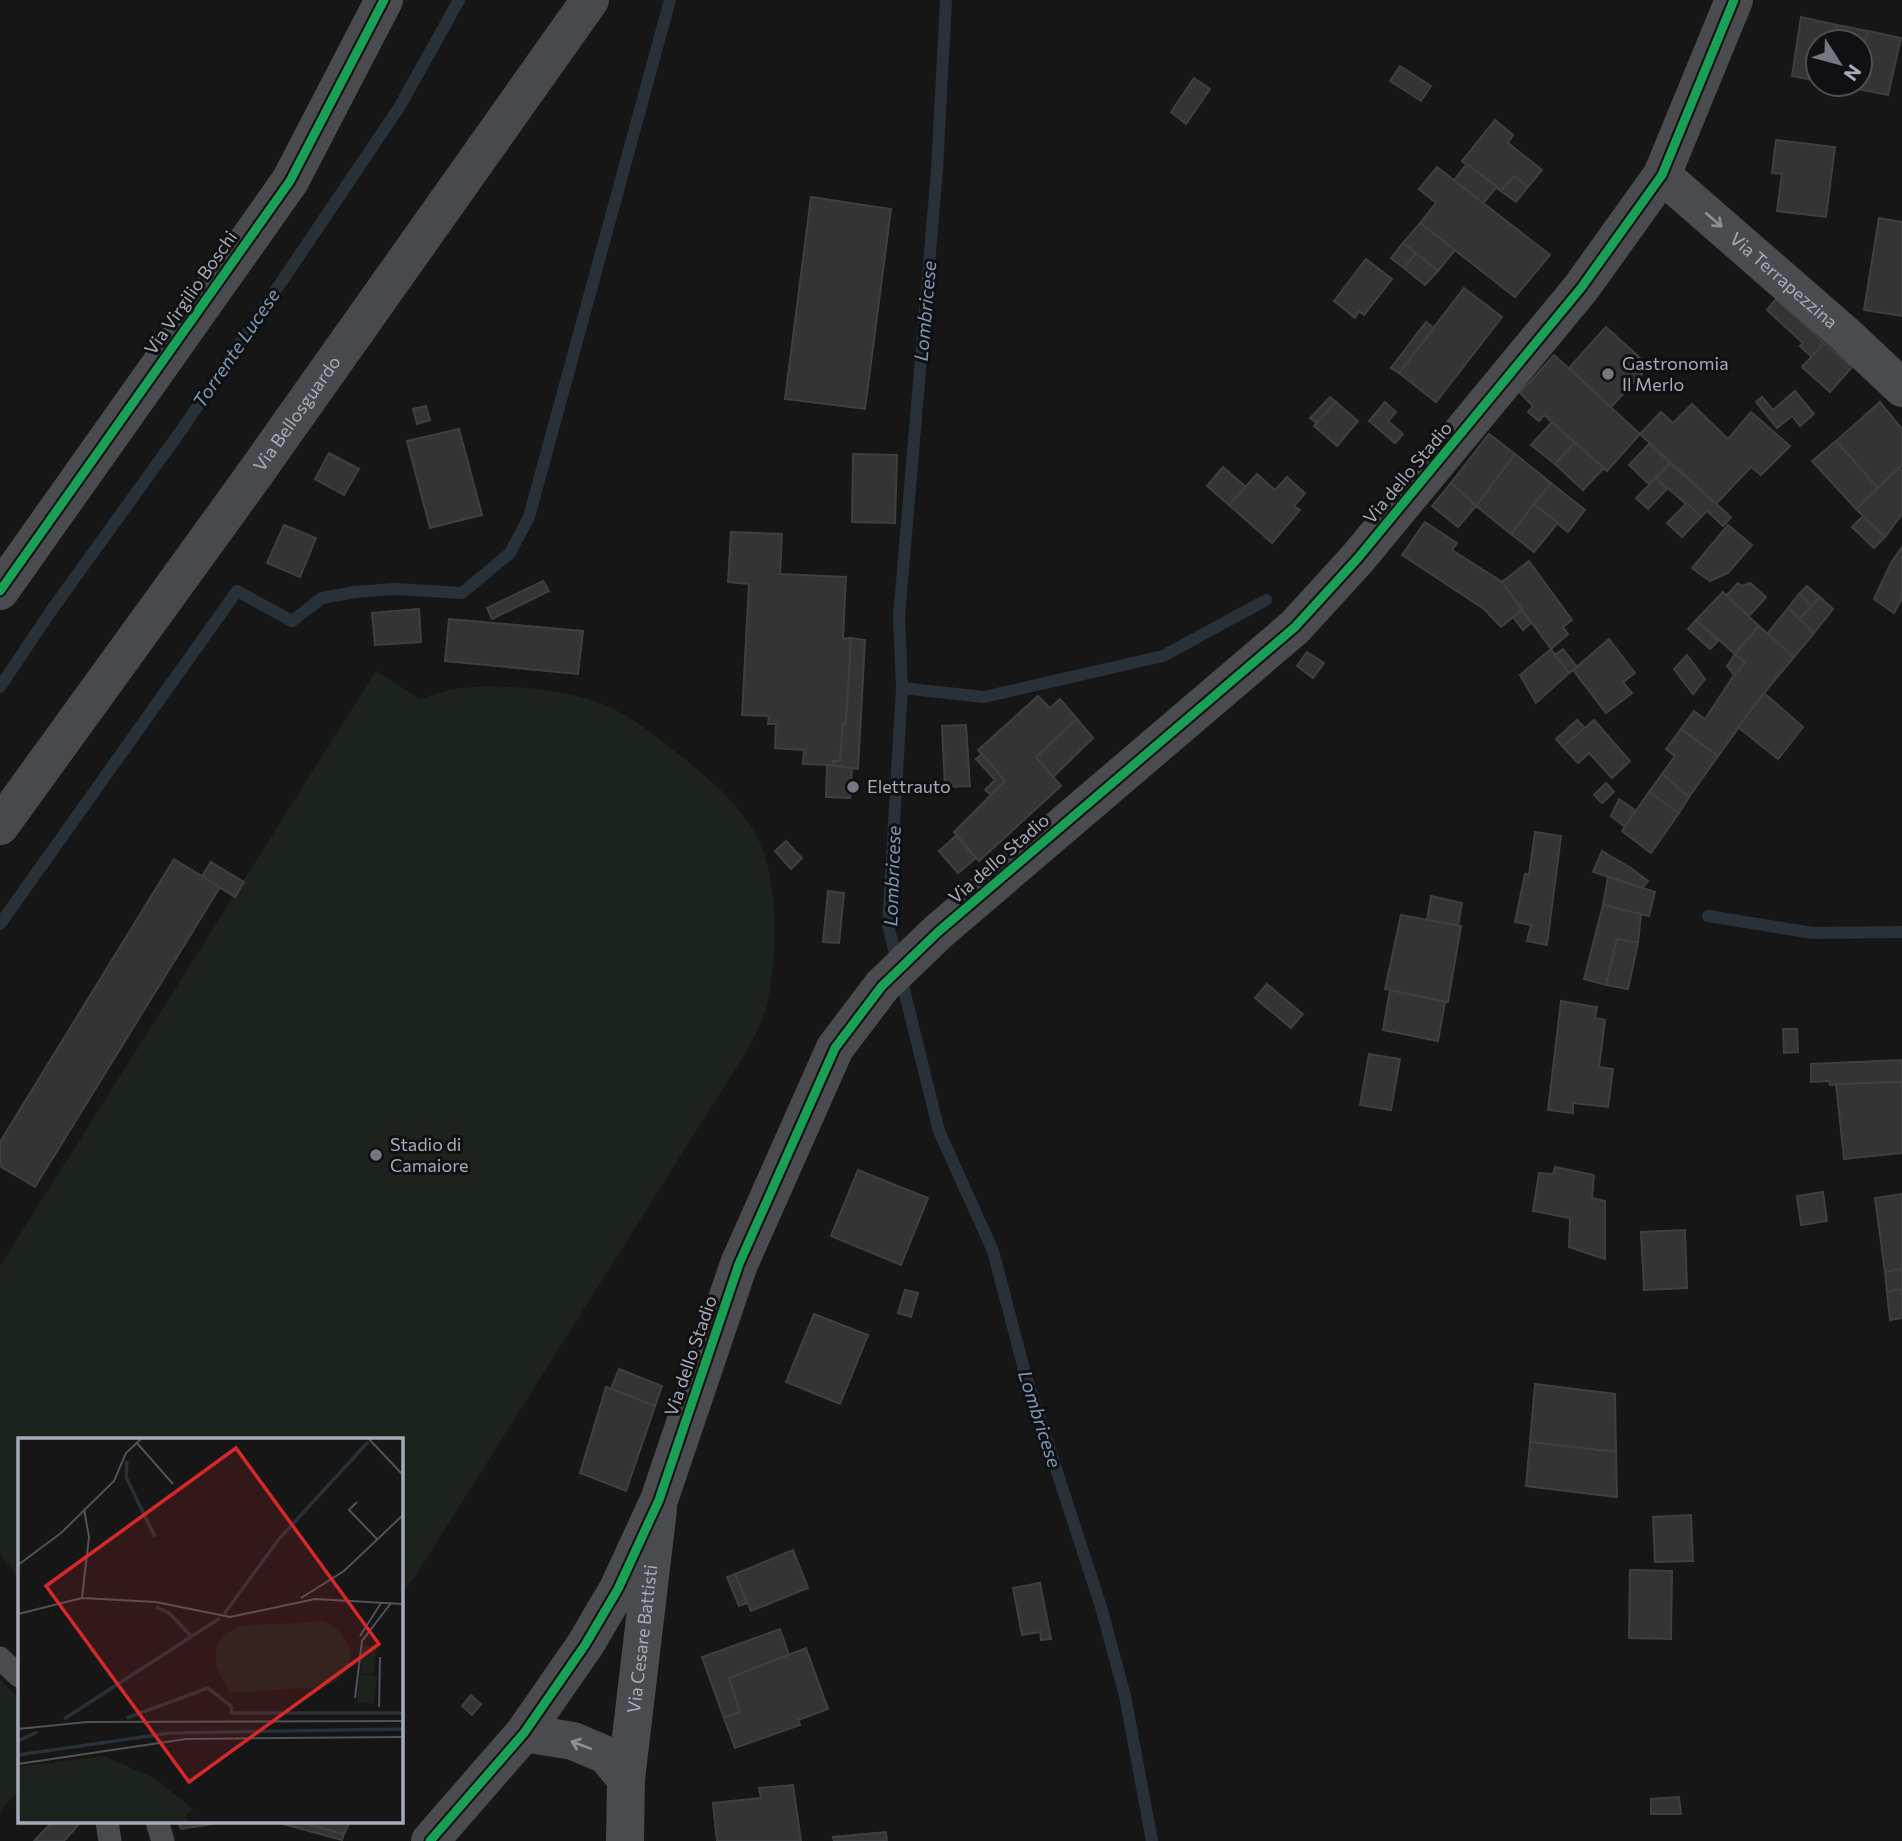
<svg xmlns="http://www.w3.org/2000/svg" width="1902" height="1841" font-family="Commissioner,sans-serif">
<rect width="100%" height="100%" fill="#161616"/>
<g fill="#1c231d">
<path d="M376,671L420,699C433,695 447,690 461,688C501,683 570,690 607,706C633,717 656,737 677,753C706,776 736,800 755,833C780,878 778,955 767,1005C764,1018 757,1031 751,1044L416,1575L401,1594V1440H19V1577L0,1555V1266Z"/>
<path d="M0,1680L19,1698V1790L0,1811Z"/>
</g>
<g fill="none" stroke-linecap="round" stroke-linejoin="round">
<g stroke="#283138" stroke-width="12">
<path d="M946,0L937,170L899,617L902,688L888,925L939,1131L993,1251L1025,1373L1101,1607L1125,1696L1152,1841"/>
<path d="M0,687L51,611L185,425L400,106L459,0"/>
<path d="M902,688L984,697L1163,656L1266,600"/>
<path d="M1708,916L1813,933L1902,932"/>
<path d="M0,924L237,591L292,621L322,598L355,592L395,589L462,593L510,553L529,517L670,0"/>
</g>
</g>
<g fill="#343435" stroke="#3e3f42" stroke-width="2">
<path d="M1801,17L1837,25L1834,40L1845,42H1818V81L1792,76Z"/>
<path d="M1837,25L1868,31L1864,46L1860,45V42L1834,40Z"/>
<path d="M1868,31L1901,38L1888,95L1853,88L1854,84H1860V45L1864,46Z"/>
<path d="M1400,66L1431,86L1421,101L1390,81Z"/>
<path d="M1194,78L1210,89L1186,124L1171,112Z"/>
<path d="M1495,120L1513,135L1508,143L1542,170L1528,187L1514,176L1501,191L1462,161Z"/>
<path d="M1776,140L1835,147L1826,217L1777,211L1782,174L1772,173Z"/>
<path d="M1467,164L1497,187L1483,203L1454,180Z"/>
<path d="M1437,167L1550,255L1515,297L1420,223L1436,203L1419,189Z"/>
<path d="M1514,176L1528,187L1516,202L1501,191Z"/>
<path d="M811,197L891,209L865,409L785,399Z"/>
<path d="M1879,218L1902,222V316L1864,310Z"/>
<path d="M1420,223L1455,250L1438,271L1403,243Z"/>
<path d="M1403,243L1416,253L1404,268L1391,258Z"/>
<path d="M1416,253L1438,271L1425,285L1404,268Z"/>
<path d="M1366,259L1392,279L1364,315L1359,311L1355,318L1334,301Z"/>
<path d="M1464,288L1502,317L1436,402L1399,373Z"/>
<path d="M1776,299L1824,343L1812,357L1800,346L1803,343L1767,310Z"/>
<path d="M1426,322L1434,328L1399,373L1391,368Z"/>
<path d="M1606,327L1649,366L1611,407L1569,368Z"/>
<path d="M1824,343L1852,367L1830,392L1802,367Z"/>
<path d="M1554,355L1640,434L1607,471L1544,415L1539,421L1528,412L1533,406L1520,393Z"/>
<path d="M1795,391L1814,414L1800,426L1792,416L1777,428L1756,402L1762,397L1773,410Z"/>
<path d="M1330,397L1336,402L1317,423L1310,418Z"/>
<path d="M1336,402L1358,421L1337,446L1314,426Z"/>
<path d="M1385,402L1396,412L1388,421L1403,434L1395,443L1369,421Z"/>
<path d="M1880,402L1902,429V466L1878,488L1836,441Z"/>
<path d="M1692,404L1728,439L1751,412L1790,446L1761,475L1751,467L1716,504L1640,434L1661,412L1673,423Z"/>
<path d="M426,406L430,420L417,424L413,409Z"/>
<path d="M1552,422L1575,443L1555,464L1531,445Z"/>
<path d="M459,429L482,515L430,528L407,441Z"/>
<path d="M1489,434L1515,454L1476,506L1451,483Z"/>
<path d="M1836,441L1878,488L1856,509L1812,461Z"/>
<path d="M1575,443L1604,468L1583,490L1555,464Z"/>
<path d="M1650,443L1670,463L1649,484L1629,465Z"/>
<path d="M329,453L359,469L344,495L315,479Z"/>
<path d="M853,454L897,455L895,523L852,522Z"/>
<path d="M1515,454L1551,483L1511,534L1476,506Z"/>
<path d="M1670,463L1731,517L1723,526L1707,511L1701,517L1656,478Z"/>
<path d="M1223,467L1246,487L1229,505L1207,486Z"/>
<path d="M1899,468L1902,471V514L1885,537L1856,509Z"/>
<path d="M1257,474L1275,490L1287,477L1305,493L1294,506L1300,510L1272,543L1229,505Z"/>
<path d="M1656,478L1667,489L1648,509L1636,498Z"/>
<path d="M1451,483L1476,506L1458,527L1432,506Z"/>
<path d="M1551,483L1585,510L1568,532L1534,504Z"/>
<path d="M1687,503L1701,517L1682,537L1667,523Z"/>
<path d="M1534,504L1558,523L1534,552L1511,534Z"/>
<path d="M1863,516L1885,537L1874,548L1852,527Z"/>
<path d="M1425,522L1457,543L1452,550L1502,582L1522,610L1501,627L1484,609L1402,555Z"/>
<path d="M284,525L316,538L300,577L267,563Z"/>
<path d="M1728,525L1752,545L1728,573L1710,581L1692,568Z"/>
<path d="M731,532L782,534L780,574L846,577L843,639L851,638L846,724L843,723L840,761H833L834,765L803,764L804,750L775,748L776,724H768L769,716L742,715L749,584L728,582Z"/>
<path d="M1902,547V598L1894,613L1874,599L1891,563Z"/>
<path d="M1529,561L1572,620L1563,627L1568,634L1551,649L1502,582Z"/>
<path d="M543,581L549,591L492,619L487,608Z"/>
<path d="M1738,583L1742,586L1750,583L1766,597L1749,616L1726,596Z"/>
<path d="M1807,586L1820,597L1812,606L1799,594Z"/>
<path d="M1723,592L1759,626L1735,654L1696,620Z"/>
<path d="M1799,594L1812,606L1799,619L1788,608Z"/>
<path d="M1820,597L1833,609L1814,633L1799,619Z"/>
<path d="M1788,608L1814,633L1794,657L1767,634Z"/>
<path d="M419,609L421,642L375,645L372,613Z"/>
<path d="M1522,610L1531,623L1523,630L1513,617Z"/>
<path d="M449,619L583,631L578,674L445,661Z"/>
<path d="M1696,620L1718,641L1710,649L1688,629Z"/>
<path d="M1759,626L1794,657L1764,693L1718,756L1681,729L1694,711L1705,719L1734,675L1745,663L1735,654Z"/>
<path d="M851,638L865,640L858,769L834,765L833,761H840L843,723L846,724Z"/>
<path d="M1609,639L1635,673L1623,682L1632,693L1606,713L1573,670Z"/>
<path d="M1551,649L1569,673L1536,703L1520,675Z"/>
<path d="M1563,649L1577,667L1569,673L1555,655Z"/>
<path d="M1307,652L1324,663L1313,678L1297,666Z"/>
<path d="M1735,654L1745,663L1734,675L1727,666Z"/>
<path d="M1687,655L1705,679L1693,694L1674,669Z"/>
<path d="M1764,693L1803,727L1778,759L1738,727Z"/>
<path d="M1038,696L1050,708L1060,699L1077,719L1036,757L1061,786L979,861L954,832L1005,781L978,750Z"/>
<path d="M1077,719L1093,738L1053,777L1036,757Z"/>
<path d="M1577,720L1585,728L1563,747L1556,739Z"/>
<path d="M1594,720L1630,761L1612,778L1589,753L1578,763L1563,747Z"/>
<path d="M966,725L970,786L945,787L942,726Z"/>
<path d="M1681,729L1718,756L1689,797L1662,774L1675,756L1666,749Z"/>
<path d="M982,754L1005,781L991,795L985,790L995,780L976,759Z"/>
<path d="M827,765L852,768L850,798L826,797Z"/>
<path d="M1662,774L1689,797L1679,813L1649,792Z"/>
<path d="M1606,783L1614,792L1602,803L1594,795Z"/>
<path d="M1649,792L1679,813L1651,853L1622,831Z"/>
<path d="M1619,799L1635,810L1625,827L1611,816Z"/>
<path d="M1535,832L1561,836L1547,945L1527,941L1531,925L1515,922L1525,874L1529,875Z"/>
<path d="M956,836L976,858L958,873L939,851Z"/>
<path d="M786,841L802,858L791,869L775,851Z"/>
<path d="M1602,851L1631,868L1648,881L1642,888L1593,872Z"/>
<path d="M174,859L220,887L35,1187L0,1166V1142Z"/>
<path d="M211,862L244,882L235,897L202,876Z"/>
<path d="M1608,877L1655,892L1649,916L1603,905Z"/>
<path d="M828,891L844,893L839,943L823,942Z"/>
<path d="M1431,896L1462,903L1458,926L1427,920Z"/>
<path d="M1603,905L1641,914L1638,943L1617,939L1606,985L1584,979Z"/>
<path d="M1401,915L1461,926L1448,1002L1385,989Z"/>
<path d="M1617,939L1638,943L1628,989L1606,985Z"/>
<path d="M1267,984L1303,1014L1291,1028L1255,998Z"/>
<path d="M1390,990L1445,1002L1438,1041L1383,1030Z"/>
<path d="M1561,1001L1597,1007L1595,1018L1605,1020L1599,1067L1613,1069L1608,1107L1573,1103V1113L1548,1110Z"/>
<path d="M1783,1029H1797L1798,1052L1784,1053Z"/>
<path d="M1369,1054L1400,1059L1391,1110L1360,1105Z"/>
<path d="M1902,1060V1082L1830,1085L1829,1081L1811,1082V1064Z"/>
<path d="M1902,1082V1153L1844,1159L1836,1084Z"/>
<path d="M1555,1167L1594,1175L1592,1198L1605,1201V1259L1569,1247L1570,1218L1533,1211L1539,1173L1553,1174Z"/>
<path d="M858,1170L928,1198L901,1265L831,1236Z"/>
<path d="M1823,1192L1827,1221L1801,1225L1797,1196Z"/>
<path d="M1902,1194V1269L1885,1272L1875,1198Z"/>
<path d="M1685,1230L1687,1288L1644,1290L1641,1232Z"/>
<path d="M1902,1269V1289L1887,1292L1885,1272Z"/>
<path d="M1902,1289V1318L1890,1320L1887,1292Z"/>
<path d="M905,1290L918,1293L911,1317L898,1313Z"/>
<path d="M814,1314L868,1335L840,1404L786,1382Z"/>
<path d="M619,1369L662,1386L655,1406L611,1389Z"/>
<path d="M1535,1384L1615,1394L1616,1452L1530,1442Z"/>
<path d="M606,1387L655,1406L626,1491L580,1473Z"/>
<path d="M1530,1442L1616,1452L1617,1497L1526,1486Z"/>
<path d="M1691,1515L1693,1561L1655,1562L1653,1517Z"/>
<path d="M793,1550L808,1588L751,1611L735,1574Z"/>
<path d="M1630,1570L1672,1571L1671,1639L1629,1638Z"/>
<path d="M735,1574L747,1603L739,1606L727,1577Z"/>
<path d="M1040,1583L1051,1639L1041,1640L1040,1632L1022,1635L1013,1588Z"/>
<path d="M780,1629L789,1655L729,1678L740,1712L724,1718L702,1657Z"/>
<path d="M806,1648L828,1709L798,1720L800,1725L735,1748L724,1718L740,1712L729,1678Z"/>
<path d="M471,1695L481,1704L472,1715L462,1706Z"/>
<path d="M793,1785L801,1841H717L713,1803L761,1798L759,1788Z"/>
<path d="M1679,1797L1681,1814H1651V1799Z"/>
<path d="M52,1822H81L64,1841H34Z"/>
<path d="M190,1822H226L181,1829L179,1824Z"/>
<path d="M276,1822H299L344,1834L342,1840Z"/>
<path d="M299,1822H350L344,1834Z"/>
<path d="M886,1832L887,1841H834L833,1837Z"/>
</g>
<g fill="none" stroke-linecap="round" stroke-linejoin="round">
<g stroke="#4a4b4f" stroke-width="23">
<path d="M0,1658L19,1676"/>
<path d="M107,1822L110,1841"/>
<path d="M157,1822L163,1841"/>
</g>
<g stroke="#4a4b4f" stroke-width="38">
<path id="s1" d="M1662,175L1847,336L1902,388"/>
<path d="M0,591L290,181L384,0"/>
<path d="M524,1733L573,1741L606,1755L626,1779"/>
<path id="s2" d="M625,1841L626,1779L658,1509"/>
</g>
<path stroke="#4a4b4f" stroke-width="38" d="M430,1841L524,1733L585,1645L618,1589L659,1500L739,1264L835,1048L882,986L938,932L1295,627L1358,558L1581,288L1662,175L1734,0"/>
<path stroke="#48494d" stroke-width="38" id="s3" d="M0,826L249,482L590,0"/>
<defs>
<g id="cycleway">
<path d="M0,591L290,181L384,0"/>
<path d="M430,1841L524,1733L585,1645L618,1589L659,1500L739,1264L835,1048L882,986L938,932L1295,627L1358,558L1581,288L1662,175L1734,0"/>
</g>
</defs>
<use href="#cycleway" stroke="#101012" stroke-width="13"/>
<use href="#cycleway" stroke="#1a9f57" stroke-width="9"/>
</g>
<defs><path id="oneway-shaft" d="M-6 0H5M1.5-3L5.5 0L1.5 3" fill="none" stroke-width="1.6" stroke-linecap="round" stroke-linejoin="round" transform="scale(1.75)"/></defs>
<g stroke="#8a8e98">
<use href="#oneway-shaft" transform="translate(1714 220) rotate(41)"/>
<use href="#oneway-shaft" transform="translate(581 1745) rotate(-159)"/>
</g>
<g fill="#74777f" stroke="#101012" stroke-width="2.5">
<circle cx="1608" cy="374" r="7"/>
<circle cx="853" cy="787" r="7"/>
<circle cx="376" cy="1155" r="7"/>
</g>
<g text-anchor="middle" stroke-width="6" stroke-linejoin="round" paint-order="stroke">
<g font-size="18" fill="#a6abb8" stroke="#101012">
<text dy="6" stroke="none"><textPath href="#s1" startOffset="161">Via Terrapezzina</textPath></text>
<text transform="translate(191 293) rotate(-55)" y="6">Via Virgilio Boschi</text>
<text dy="6" stroke="none"><textPath href="#s3" startOffset="508">Via Bellosguardo</textPath></text>
<text transform="translate(1408 473) rotate(-50)" y="6">Via dello Stadio</text>
<text transform="translate(999 859) rotate(-41)" y="6">Via dello Stadio</text>
<text transform="translate(691 1356) rotate(-71)" y="6">Via dello Stadio</text>
<text dy="6" stroke="none"><textPath href="#s2" startOffset="203">Via Cesare Battisti</textPath></text>
</g>
<g font-size="18" fill="#a6abb8" stroke="#101012" text-anchor="start">
<text x="1622" y="370">Gastronomia<tspan x="1622" dy="21">Il Merlo</tspan></text>
<text x="867" y="793">Elettrauto</text>
<text x="390" y="1151">Stadio di<tspan x="390" dy="21">Camaiore</tspan></text>
</g>
<g font-size="19" font-style="italic" fill="#7b99b5" stroke="#101012">
<text transform="translate(925 311) rotate(-85)" y="7">Lombricese</text>
<text transform="translate(236 348) rotate(-56)" y="7">Torrente Lucese</text>
<text transform="translate(892 876) rotate(-88)" y="7">Lombricese</text>
<text transform="translate(1040 1419) rotate(72)" y="7">Lombricese</text>
</g>
</g>
<g transform="translate(18 1438)">
<rect width="385" height="385" fill="#161616"/>
<path d="M86,318L136,340L175,371L169,376V385H0V329Z" fill="#1c231d"/>
<path d="M306,183L323,194L332,211L331,229L321,242L307,249L212,255L198,229V210L207,196L222,188ZM345,207L359,209L356,236L342,235ZM342,236L359,238L356,266L339,264Z" fill="#1c231d"/>
<path fill="none" stroke="#283138" stroke-width="3.5" d="M109,23L108,39L137,99M138,169L151,175L174,199M206,176L261,101L350,4M109,280L190,250L213,268L214,275H385M46,281L202,180M0,303L19,294M0,317L152,295L385,291"/>
<path fill="none" stroke="#505257" stroke-width="2" d="M350,0L385,37M119,5L155,46M339,64L331,72L359,101M0,127L43,95L96,43L108,15L124,0M64,160L71,99L66,71M283,160L326,133L385,77M0,176L64,160L138,164L212,179L297,161L385,166M342,198L363,165M337,260L344,203L373,165M361,269L362,219M0,291L69,284L385,283M0,326L168,301L385,299"/>
<path fill="#d62828" fill-opacity="0.15" stroke="#d62828" stroke-width="3.5" d="M218,10L361,206L171,344L28,148Z"/>
<rect width="385" height="385" fill="none" stroke="#a6abb8" stroke-width="3.5"/>
</g>
<g transform="translate(1839 63) rotate(126)"><circle r="33" fill="#101012" stroke="#4c4e54" stroke-width="2"/>
<path d="M0-5L12 26L0 18L-12 26Z" fill="#74777f"/>
<text y="-10" font-size="19" font-weight="bold" text-anchor="middle" fill="#a6abb8">N</text>
</g>
</svg>
